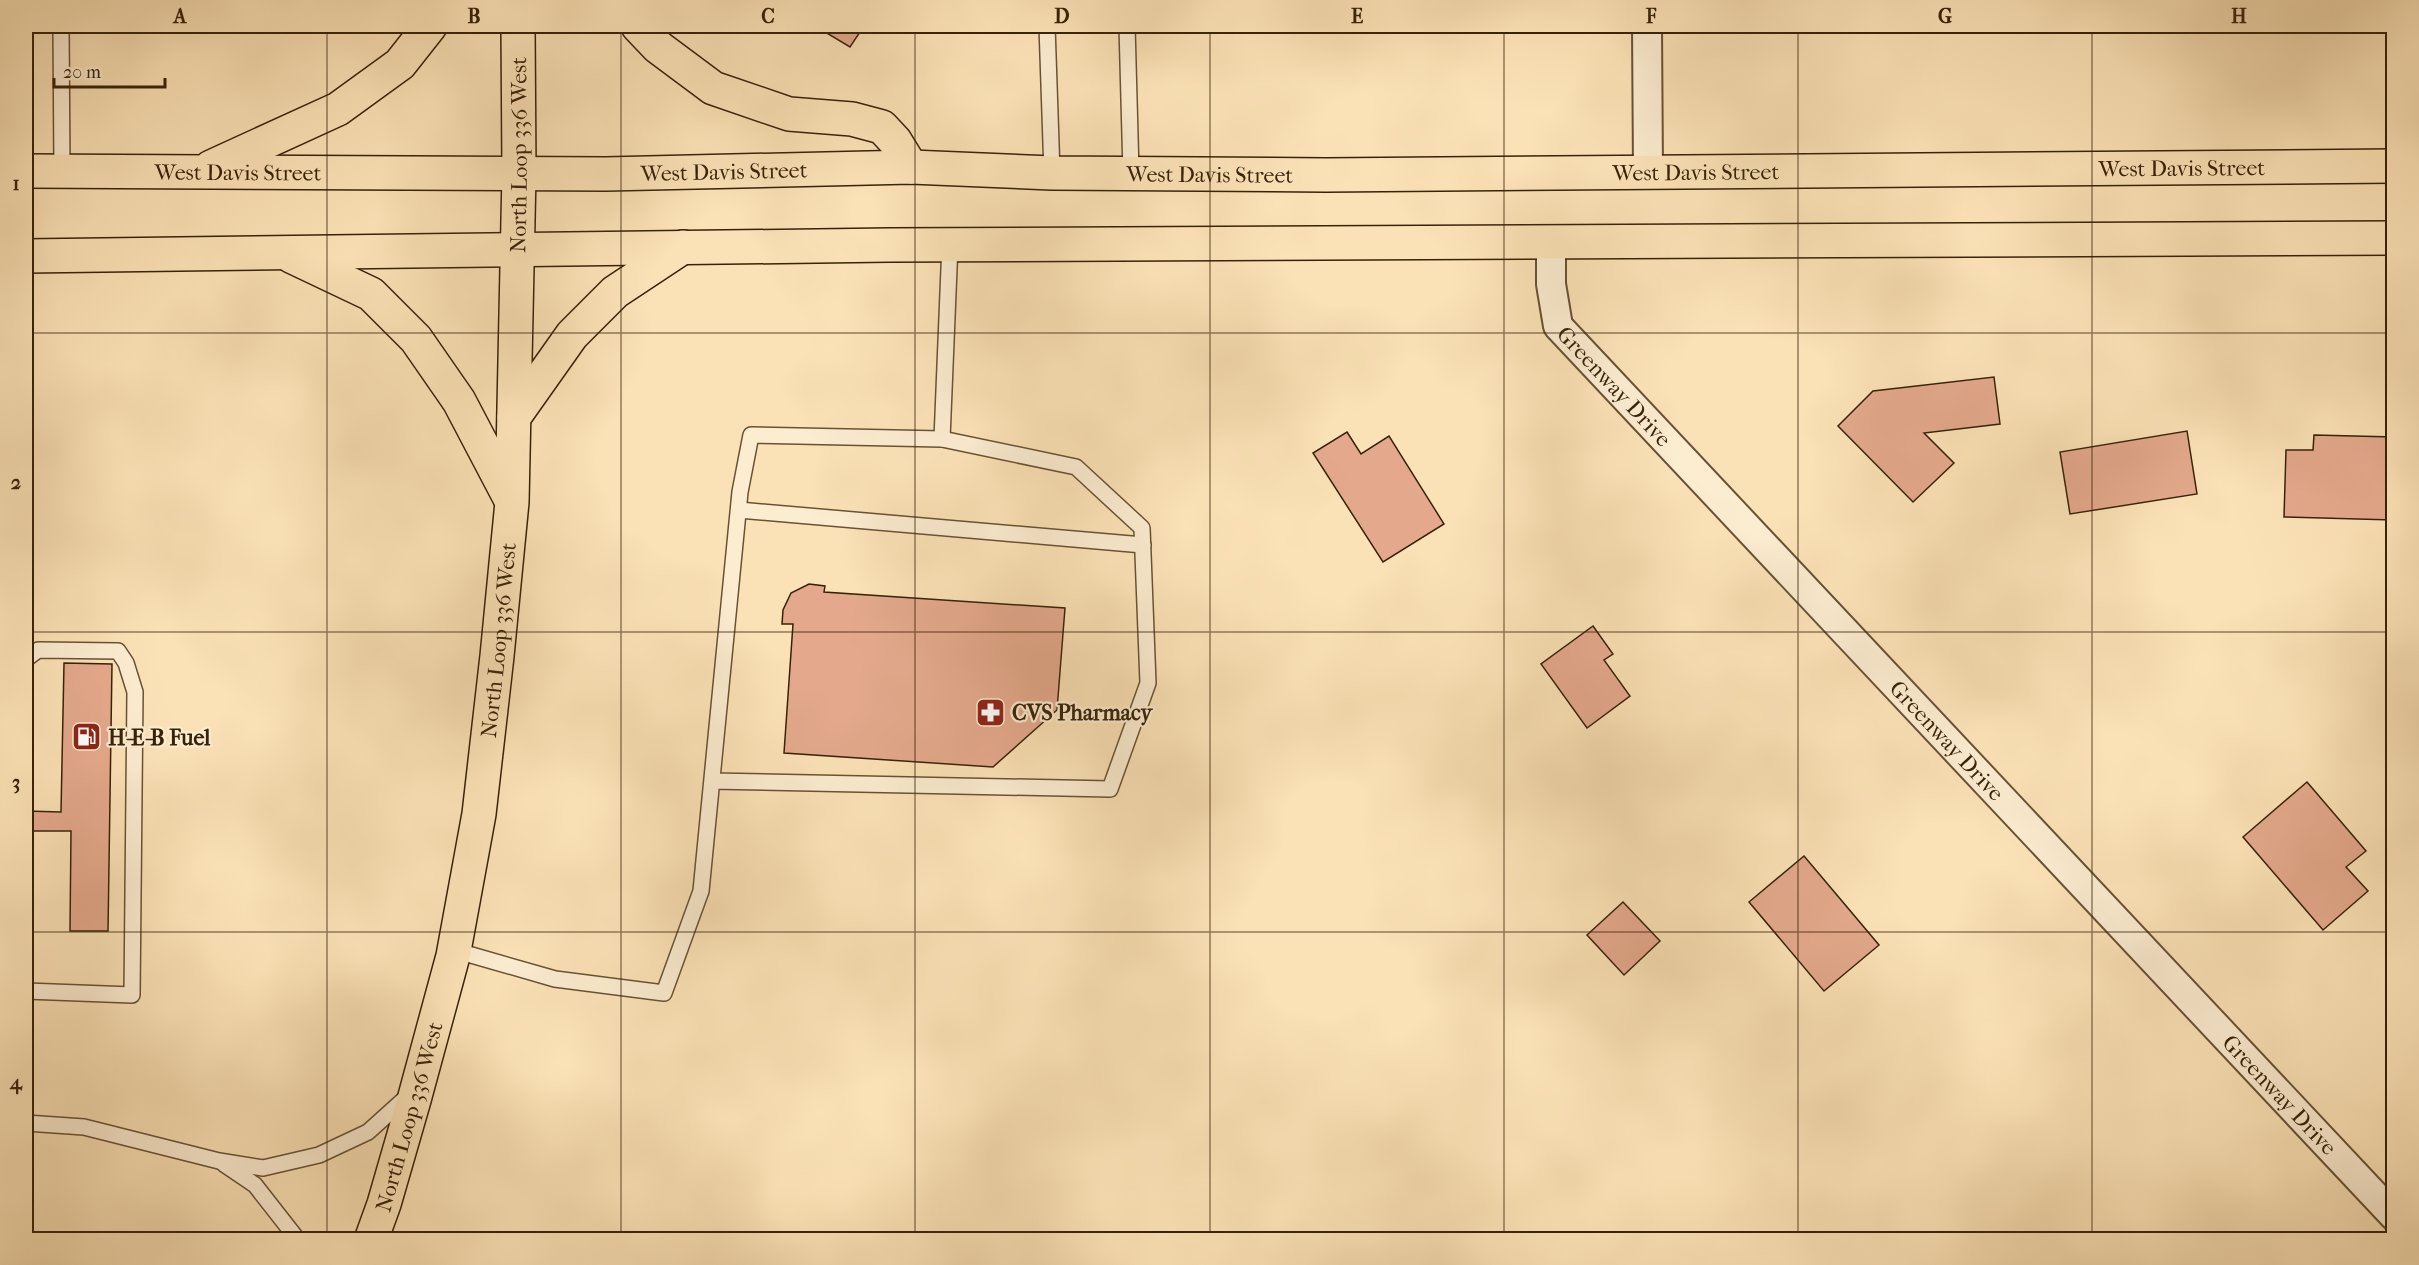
<svg xmlns="http://www.w3.org/2000/svg" width="2419" height="1265" font-family="'IM FELL French Canon',serif">
<rect width="100%" height="100%" fill="#fbe2b6"/>
<filter id="stains"><feTurbulence type="fractalNoise" baseFrequency=".00333" numOctaves="4"/><feColorMatrix values="0 0 0 0 .2 0 0 0 0 .09 0 0 0 0 .02 0 0 0 .5 -.17"/></filter>
<radialGradient id="worn" r=".72"><stop offset=".6" stop-color="#630" stop-opacity="0"/><stop offset="1" stop-color="#630" stop-opacity=".3"/></radialGradient>
<g fill="#e4a98c" stroke="#372208" stroke-width="1.5">
<path d="M815,26H864L850,47Z"/>
<path d="M1994,377L2000,424L1924,433L1954,463L1913,502L1838,426L1873,391Z"/>
<path d="M2187,431L2197,494L2070,514L2060,452Z"/>
<path d="M1347,432L1361,454L1389,436L1444,524L1383,562L1313,453Z"/>
<path d="M2314,435L2394,437L2393,520L2284,517L2286,450H2313Z"/>
<path d="M809,584L825,586L824,592L1065,608L1057,710L993,767L784,753L793,624H782L783,610L791,593Z"/>
<path d="M1593,626L1613,654L1604,660L1630,696L1587,728L1541,664Z"/>
<path d="M64,663L112,664L108,931H70L71,831H26V811L61,812Z"/>
<path d="M2307,782L2366,851L2346,867L2368,891L2323,930L2243,837Z"/>
<path d="M1804,856L1879,945L1824,991L1749,902Z"/>
<path d="M1623,902L1660,941L1624,975L1587,935Z"/>
</g>
<g fill="none" stroke-linecap="round" stroke-linejoin="round">
<defs>
<g id="lane">
<path d="M61,26L62,171"/>
<path d="M1047,26L1052,173"/>
<path d="M1127,26L1131,173"/>
<path d="M942,439L950,244"/>
<path d="M739,510L1143,545"/>
<path d="M26,659L38,650L118,651L126,663L135,692L132,995L26,991"/>
<path d="M454,950L555,979L664,993L701,891L740,492L751,435L942,439L1076,467L1142,528L1148,683L1110,789L712,781"/>
<path d="M26,1123L84,1127L219,1161L263,1168L319,1155L368,1132L409,1095"/>
<path d="M224,1164L255,1185L298,1240"/>
</g>
<g id="street">
<path d="M1647,26L1648,172"/>
<path id="s1" d="M1551,241V284L1558,326L2394,1216"/>
</g>
<g id="primary">
<path d="M638,26L658,47L713,88L789,114L852,119L882,127L895,141L911,167"/>
<path d="M211,167L338,109L400,64L430,26"/>
<path id="s2" d="M26,171L606,174L911,167L1052,173L1326,175L2394,166"/>
<path d="M26,256L890,245L2394,238"/>
<path d="M291,256L371,294L416,339L459,401L511,500"/>
<path d="M514,417L572,335L615,292L683,247"/>
<path id="s3" d="M371,1240L384,1204L414,1100L453,956L479,814L497,656L512,502L519,173L518,26"/>
</g>
</defs>
<use href="#lane" stroke="#685234" stroke-width="18"/>
<use href="#street" stroke="#685234" stroke-width="32"/>
<use href="#primary" stroke="#372208" stroke-width="36"/>
<use href="#lane" stroke="#fcecd0" stroke-width="15"/>
<use href="#street" stroke="#fcecd0" stroke-width="28"/>
<use href="#primary" stroke="#fbe2b6" stroke-width="33"/>
</g>
<path fill="none" stroke="#372208" stroke-width="1.5" stroke-opacity="0.55" d="M327,26V1240M621,26V1240M915,26V1240M1210,26V1240M1504,26V1240M1798,26V1240M2092,26V1240M26,333H2394M26,632H2394M26,932H2394"/>
<defs>
<symbol id="pharmacy-square" viewBox="-11 -11 22 22"><rect x="-9" y="-9" width="18" height="18" rx="4" fill="#8f2418" stroke="#fcecd0"/><path d="M-2-6h4v4h4v4h-4v4h-4v-4h-4v-4h4Z" fill="#fff"/></symbol>
<symbol id="fuel-square" viewBox="-11 -11 22 22"><rect x="-9" y="-9" width="18" height="18" rx="4" fill="#8f2418" stroke="#fcecd0"/><path d="M-5.5-6h7V0h2V4h1.3V-2.5L3-4.5l.8-.8L6-3V5H2.5V1h-1V6h-7ZM-4.2-4.7v3.2H.2V-4.7Z" fill="#fff"/></symbol>
</defs>
<g fill-rule="evenodd">
<use href="#pharmacy-square" x="974" y="696" width="33" height="33"/>
<use href="#fuel-square" x="70" y="720" width="33" height="33"/>
</g>
<g text-anchor="middle" stroke-width="4.5" stroke-linejoin="round" paint-order="stroke">
<g font-size="22" fill="#372208" stroke="#fcecd0">
<text dy="8" stroke="none"><textPath href="#s3" startOffset="1101">North Loop 336 West</textPath></text>
<text dy="8" stroke="none"><textPath href="#s2" startOffset="2156">West Davis Street</textPath></text>
<text dy="8" stroke="none"><textPath href="#s2" startOffset="698">West Davis Street</textPath></text>
<text dy="8" stroke="none"><textPath href="#s2" startOffset="1670">West Davis Street</textPath></text>
<text dy="8" stroke="none"><textPath href="#s2" startOffset="212">West Davis Street</textPath></text>
<text dy="8" stroke="none"><textPath href="#s2" startOffset="1184">West Davis Street</textPath></text>
<text dy="8" stroke="none"><textPath href="#s1" startOffset="168">Greenway Drive</textPath></text>
<text dy="8" stroke="none"><textPath href="#s3" startOffset="615">North Loop 336 West</textPath></text>
<text dy="8" stroke="none"><textPath href="#s1" startOffset="654">Greenway Drive</textPath></text>
<text dy="8" stroke="none"><textPath href="#s1" startOffset="1140">Greenway Drive</textPath></text>
<text dy="8" stroke="none"><textPath href="#s3" startOffset="129">North Loop 336 West</textPath></text>
</g>
<g font-size="22" font-weight="bold" fill="#372208" stroke="#fcecd0" text-anchor="start">
<text x="1012" y="720">CVS Pharmacy</text>
<text x="108" y="745">H-E-B Fuel</text>
</g>
</g>
<rect width="2419" height="1265" fill="none" stroke="#fbe2b6" stroke-width="66"/>
<path d="M54 78v9h111v-9" fill="none" stroke="#372208" stroke-width="3"/>
<text x="63" y="78" font-size="18" fill="#372208" stroke="#fcecd0" stroke-width="4.5" paint-order="stroke">20 m</text>
<rect x="33" y="33" width="2353" height="1199" fill="none" stroke="#372208" stroke-width="2"/>
<g font-size="20" text-anchor="middle" font-weight="bold" fill="#372208">
<text x="180" y="23">A</text>
<text x="474" y="23">B</text>
<text x="768" y="23">C</text>
<text x="1062" y="23">D</text>
<text x="1357" y="23">E</text>
<text x="1651" y="23">F</text>
<text x="1945" y="23">G</text>
<text x="2239" y="23">H</text>
<text x="16" y="190">1</text>
<text x="16" y="489">2</text>
<text x="16" y="789">3</text>
<text x="16" y="1089">4</text>
</g>
<rect width="100%" height="100%" filter="url(#stains)"/>
<rect width="100%" height="100%" fill="url(#worn)"/>
</svg>
